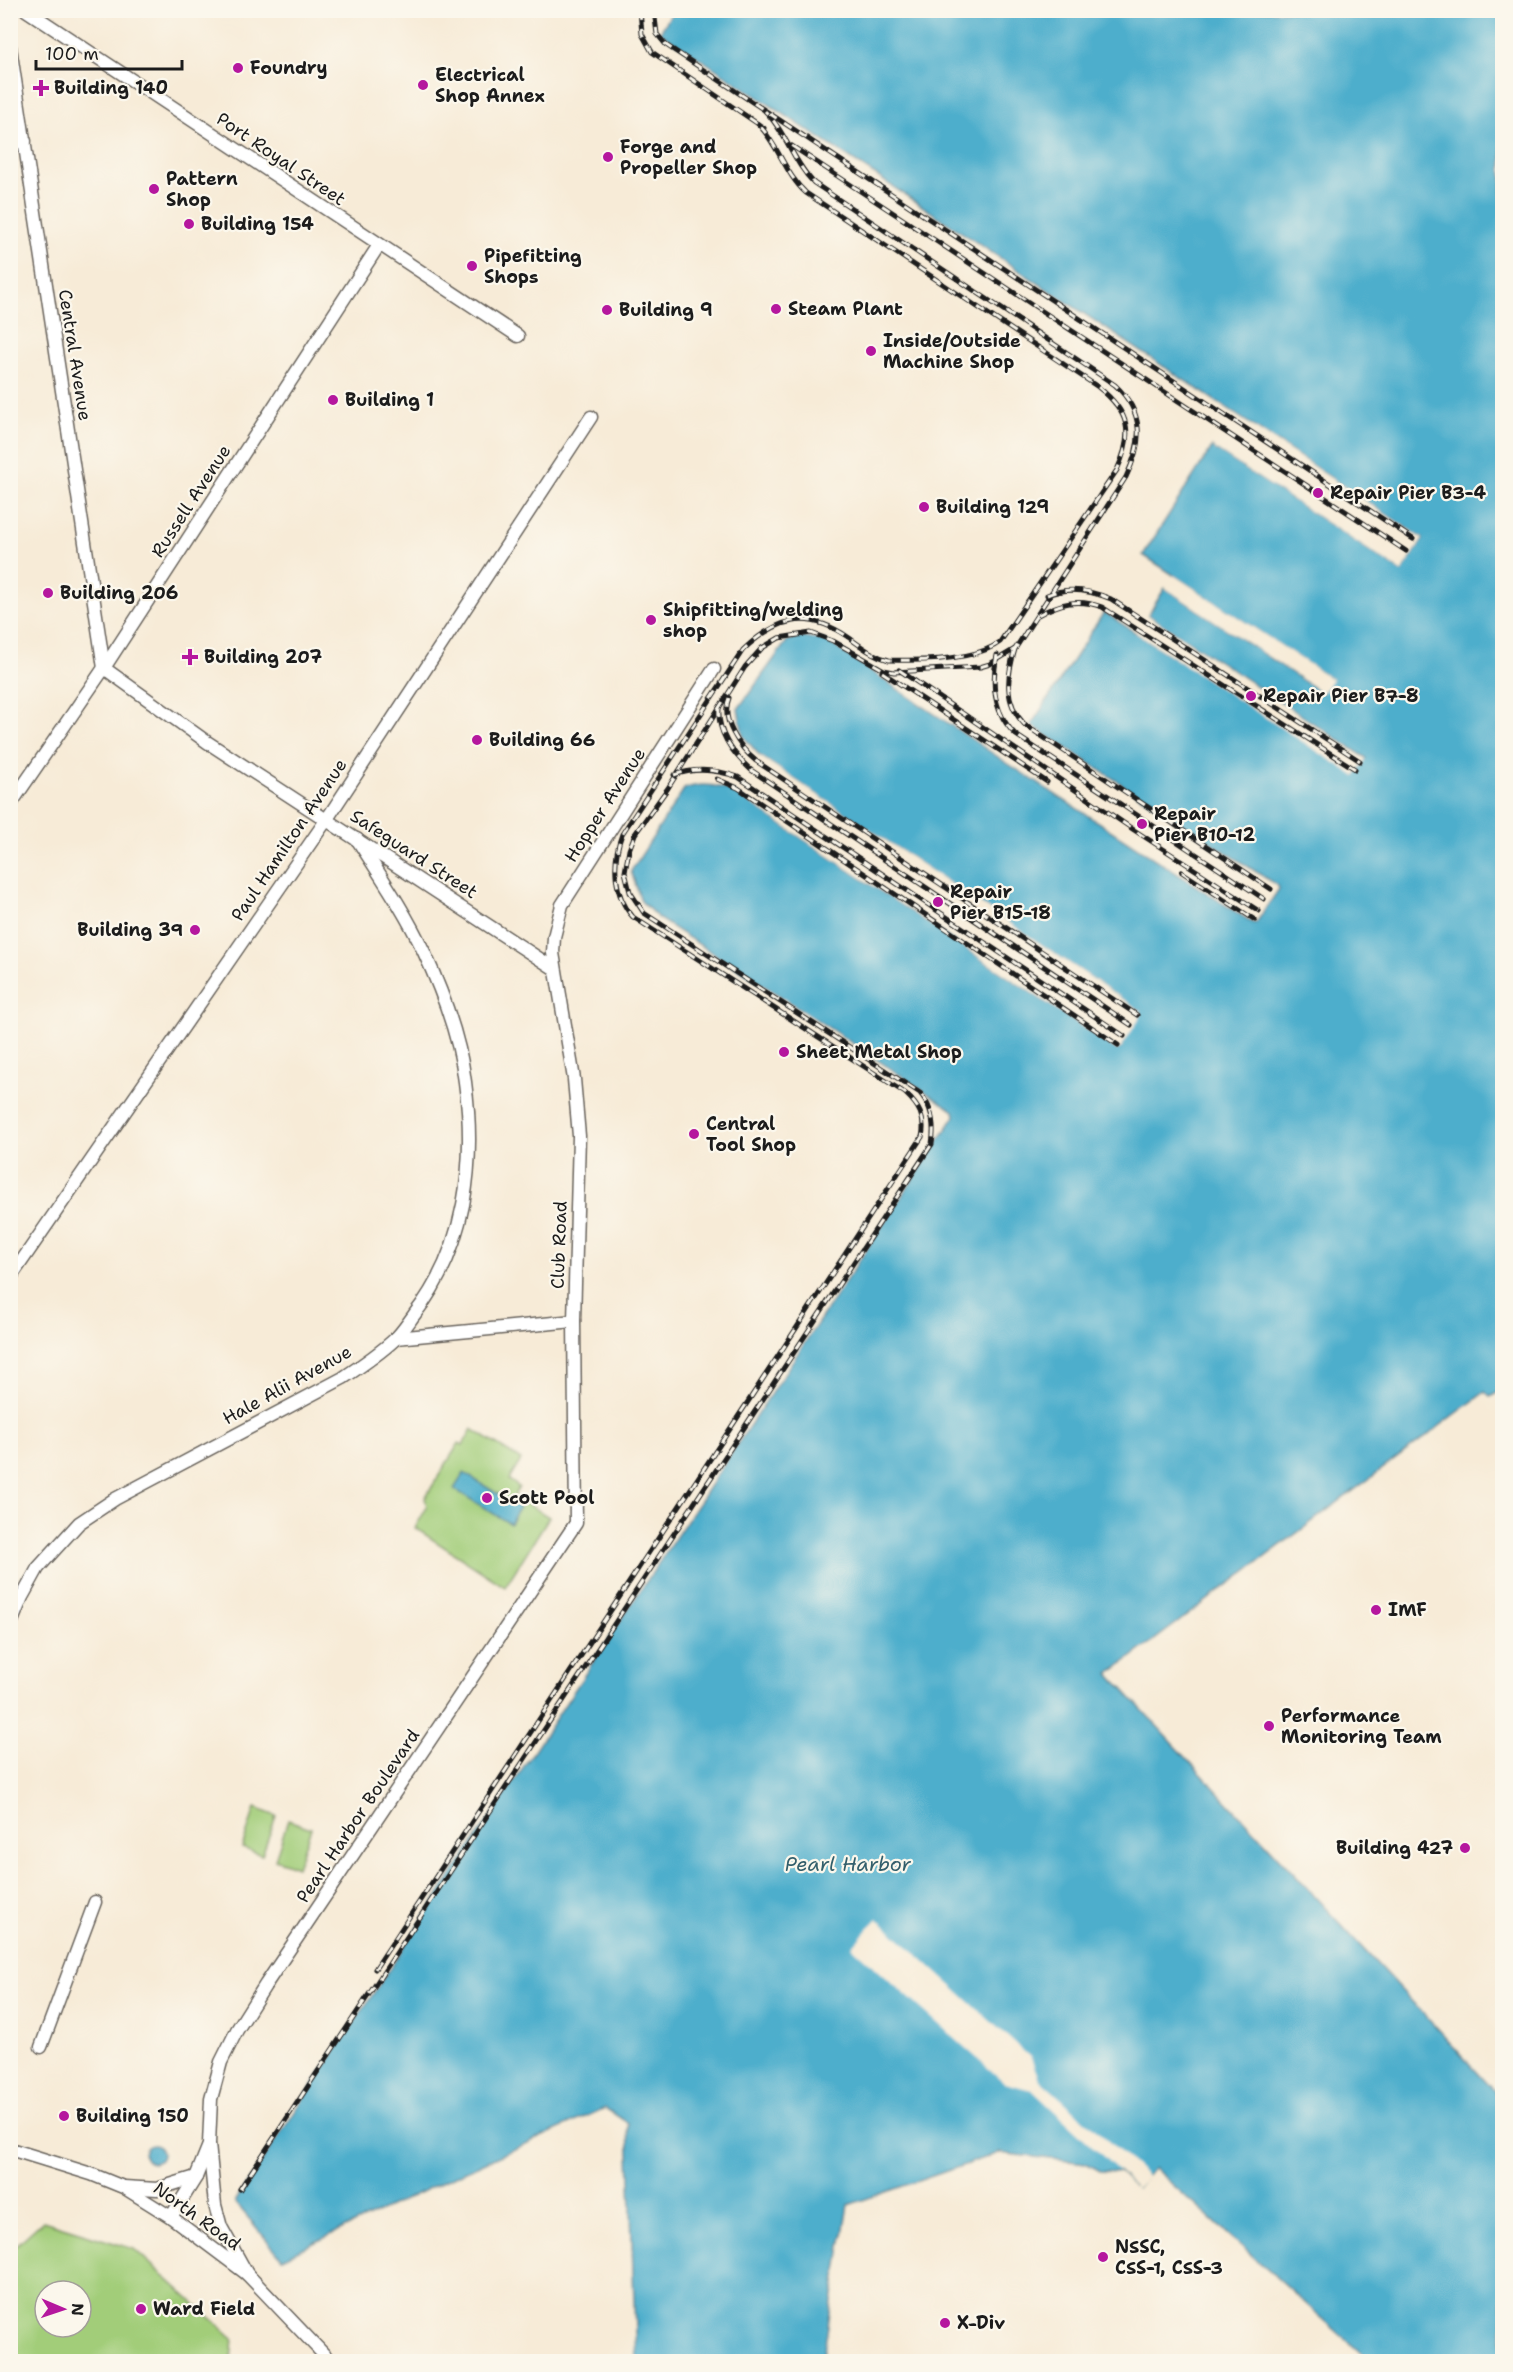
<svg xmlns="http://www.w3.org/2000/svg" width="1513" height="2372" font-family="'Shantell Sans',sans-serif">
<rect width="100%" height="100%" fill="#fbf7ec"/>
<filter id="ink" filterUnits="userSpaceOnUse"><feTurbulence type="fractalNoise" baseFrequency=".0167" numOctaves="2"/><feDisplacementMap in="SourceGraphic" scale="12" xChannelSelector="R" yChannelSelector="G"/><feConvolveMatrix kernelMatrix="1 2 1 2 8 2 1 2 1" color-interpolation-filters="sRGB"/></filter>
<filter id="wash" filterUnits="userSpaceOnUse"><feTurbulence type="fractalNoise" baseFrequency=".008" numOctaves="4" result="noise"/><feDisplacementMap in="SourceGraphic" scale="24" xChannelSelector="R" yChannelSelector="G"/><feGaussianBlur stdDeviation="1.35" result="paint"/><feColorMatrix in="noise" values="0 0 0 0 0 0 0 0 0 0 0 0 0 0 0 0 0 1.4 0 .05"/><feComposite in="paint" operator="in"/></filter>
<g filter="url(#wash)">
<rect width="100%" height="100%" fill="#f7ebd7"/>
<g fill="#a2cd79" stroke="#5f744a" stroke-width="1.5" fill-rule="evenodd">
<path d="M472,1429L521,1460L509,1480L519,1487L514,1496L549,1517L505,1587L415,1528L427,1507L425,1498L459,1443L463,1445Z"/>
<path d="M255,1808L276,1816L262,1855L242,1848Z"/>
<path d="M288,1820L311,1828L297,1867L275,1859Z"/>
<path d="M43,2221L134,2249L233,2338L231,2361H11V2250ZM45,2291H81V2327H45Z"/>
</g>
<g fill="#4eaecc" stroke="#356574" stroke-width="1.5">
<path d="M674,10L1502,11V1390L1490,1397L1485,1392L1109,1674L1502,2099V2361H1370L1154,2168L1137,2188L1119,2172L1100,2171L1086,2163L999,2153L848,2205L822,2362L636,2361L628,2123L605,2108L444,2181L282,2258L235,2202L955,1116L954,1111L799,1008L659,919L641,901L631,871L684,789C702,782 719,785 735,793L1117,1050L1121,1048L1140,1011L760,756L743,736L738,709L787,641L800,637L825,640L1007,763L1253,923H1256L1279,889L1278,886L1031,725L1104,612L1355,775L1366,758L1148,615L1165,588L1322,693L1331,679L1143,555L1212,447L1402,572L1423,539L660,32Z"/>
<path d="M464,1473L519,1507L510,1524L454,1489Z"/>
<circle cx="153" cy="2154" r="9"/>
</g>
<g fill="#f7ebd7">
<path d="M1234,414L1423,539L1402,572L1212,447L1214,445L1401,568L1419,540L1232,417Z"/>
<path d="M1174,575L1332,679L1323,693L1165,588L1167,586L1322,689L1328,680L1173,577Z"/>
<path d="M1148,615L1366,759L1355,776L1136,633L1138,630L1354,772L1362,759L1146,617Z"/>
<path d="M760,756L1141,1011V1016L1121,1048L1117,1050L735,793L737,791L1119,1046L1138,1013L758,758Z"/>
<path d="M877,1918L1031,2058L1039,2079L1148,2177L1137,2188L1032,2090L1005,2083L852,1947Z"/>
</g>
</g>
<g filter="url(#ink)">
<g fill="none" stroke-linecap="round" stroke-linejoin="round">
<defs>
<g id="minor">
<path d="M26,10L518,336"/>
<path d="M10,47L104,668"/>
<path d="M10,143L25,141"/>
<path d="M104,668L207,742L555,969"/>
<path d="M10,805L104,668L379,245"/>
<path d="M10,1278L327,819L591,417"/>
<path d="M396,1338L574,1321"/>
<path d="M10,1626L22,1597L38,1568L79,1523L115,1499L343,1378C361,1366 379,1354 394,1340C402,1333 408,1323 414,1315C466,1249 476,1163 465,1082C460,1039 442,991 424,952C406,913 380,875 357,839"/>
<path d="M41,2047L95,1902"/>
<path d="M10,2149L91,2174L123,2187L171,2217L247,2274L331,2362"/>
<path d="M124,2187L157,2189L196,2177"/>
<path d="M171,2217L196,2177L209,2145"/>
<path d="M247,2274L221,2227L215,2205L209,2144L211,2099L221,2062L237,2030L266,1984L576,1523L574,1321L579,1136L574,1079L553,953L554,937L562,905L714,669"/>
</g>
</defs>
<use href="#minor" stroke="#69645d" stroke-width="15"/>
<use href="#minor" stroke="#fff" stroke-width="12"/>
<defs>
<g id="rail">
<path d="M640,10L642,34L652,52L764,128"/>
<path d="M654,10L657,34L666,45L1413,539"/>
<path d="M792,146L1406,551"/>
<path d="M1047,595C1069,586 1090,590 1111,599L1360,761"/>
<path d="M1038,615C1060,603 1078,598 1102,607L1355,769"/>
<path d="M1015,649C1007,676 1003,702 1025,725L1271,889"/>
<path d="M997,655C991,684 994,714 1016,735L1264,899"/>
<path d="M899,670L1134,830L1259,911"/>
<path d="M882,672L1047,782"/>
<path d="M729,698C720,720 740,748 756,761L1137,1015"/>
<path d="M719,708C717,733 733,754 751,770L1131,1025"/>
<path d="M674,775C696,767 716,769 738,777L1124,1036"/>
<path d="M717,779L738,788L1118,1045"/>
<path d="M1182,872L1255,920"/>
<path d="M375,1969L922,1137C926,1118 919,1106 905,1093L633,917C613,895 612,861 622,834L743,650C777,618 807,609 848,637C861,646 873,656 889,660C920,661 975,661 1000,642L1117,470C1134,434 1130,412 1098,387L806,193C785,174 778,144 758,124"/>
<path d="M240,2189L932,1144C935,1125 933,1108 920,1093L644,913L630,892L625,872L629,850L635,834L668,788L745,667L762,648L779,638L811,633L833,641L884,670L894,672L980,667L990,664L1015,649L1126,477C1143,442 1145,413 1115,385L814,183C793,162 786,132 765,111"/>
</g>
</defs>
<use href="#rail" stroke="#1c1c1c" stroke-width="5"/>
<use href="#rail" stroke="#fbf7ec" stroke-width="3" stroke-dasharray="9" stroke-linecap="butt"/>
</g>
</g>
<g fill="#b5179e" stroke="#fbf7ec" stroke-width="2">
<circle cx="238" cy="68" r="6"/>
<circle cx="423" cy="85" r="6"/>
<path d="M38 79h6v6h6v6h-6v6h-6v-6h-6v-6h6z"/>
<circle cx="608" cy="157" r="6"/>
<circle cx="154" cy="189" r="6"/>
<circle cx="189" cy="224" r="6"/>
<circle cx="472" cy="266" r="6"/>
<circle cx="776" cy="309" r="6"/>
<circle cx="607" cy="310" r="6"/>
<circle cx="871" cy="351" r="6"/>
<circle cx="333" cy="400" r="6"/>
<circle cx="1318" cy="493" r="6"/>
<circle cx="924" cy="507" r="6"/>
<circle cx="48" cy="593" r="6"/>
<circle cx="651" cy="620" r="6"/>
<path d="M187 648h6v6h6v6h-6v6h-6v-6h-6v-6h6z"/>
<circle cx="1251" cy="696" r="6"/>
<circle cx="477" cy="740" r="6"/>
<circle cx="1142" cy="824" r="6"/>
<circle cx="938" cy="902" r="6"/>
<circle cx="195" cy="930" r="6"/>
<circle cx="784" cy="1052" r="6"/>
<circle cx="694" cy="1134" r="6"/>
<circle cx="487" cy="1498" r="6"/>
<circle cx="1376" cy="1610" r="6"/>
<circle cx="1269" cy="1726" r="6"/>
<circle cx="1465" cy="1848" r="6"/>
<circle cx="64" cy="2116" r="6"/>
<circle cx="1103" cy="2257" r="6"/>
<circle cx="141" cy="2309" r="6"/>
<circle cx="945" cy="2323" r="6"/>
</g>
<g text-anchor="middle" stroke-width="4.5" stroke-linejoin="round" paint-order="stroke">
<g font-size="18" font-weight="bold" fill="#1c1c1c" stroke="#fbf7ec" text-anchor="start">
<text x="250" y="74">Foundry</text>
<text x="435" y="81">Electrical<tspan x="435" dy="21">Shop Annex</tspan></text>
<text x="54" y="94">Building 140</text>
<text x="620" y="153">Forge and<tspan x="620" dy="21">Propeller Shop</tspan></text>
<text x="166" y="185">Pattern<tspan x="166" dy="21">Shop</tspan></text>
<text x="201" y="230">Building 154</text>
<text x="484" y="262">Pipefitting<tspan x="484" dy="21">Shops</tspan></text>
<text x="788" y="315">Steam Plant</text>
<text x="619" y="316">Building 9</text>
<text x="883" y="347">Inside/Outside<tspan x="883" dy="21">Machine Shop</tspan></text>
<text x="345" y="406">Building 1</text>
<text x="1330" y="499">Repair Pier B3-4</text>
<text x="936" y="513">Building 129</text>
<text x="60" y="599">Building 206</text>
<text x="663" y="616">Shipfitting/welding<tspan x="663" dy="21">shop</tspan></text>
<text x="204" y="663">Building 207</text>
<text x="1263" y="702">Repair Pier B7-8</text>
<text x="489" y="746">Building 66</text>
<text x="1154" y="820">Repair<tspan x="1154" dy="21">Pier B10-12</tspan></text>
<text x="950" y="898">Repair<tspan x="950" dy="21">Pier B15-18</tspan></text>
<text x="183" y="936" text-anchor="end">Building 39</text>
<text x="796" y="1058">Sheet Metal Shop</text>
<text x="706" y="1130">Central<tspan x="706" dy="21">Tool Shop</tspan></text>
<text x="499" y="1504">Scott Pool</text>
<text x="1388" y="1616">IMF</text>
<text x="1281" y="1722">Performance<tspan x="1281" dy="21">Monitoring Team</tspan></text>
<text x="1453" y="1854" text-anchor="end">Building 427</text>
<text x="76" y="2122">Building 150</text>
<text x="1115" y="2253">NSSC,<tspan x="1115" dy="21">CSS-1, CSS-3</tspan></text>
<text x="153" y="2315">Ward Field</text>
<text x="957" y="2329">X-Div</text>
</g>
<g font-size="18" fill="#1c1c1c" stroke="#fbf7ec">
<text transform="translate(281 159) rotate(34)" y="6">Port Royal Street</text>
<text transform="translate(75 355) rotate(81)" y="6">Central Avenue</text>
<text transform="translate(191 501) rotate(-57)" y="6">Russell Avenue</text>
<text transform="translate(605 805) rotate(-57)" y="6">Hopper Avenue</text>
<text transform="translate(289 840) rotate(-56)" y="6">Paul Hamilton Avenue</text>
<text transform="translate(414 854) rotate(33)" y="6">Safeguard Street</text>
<text transform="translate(559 1245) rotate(-88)" y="6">Club Road</text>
<text transform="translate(287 1385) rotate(-29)" y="6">Hale Alii Avenue</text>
<text transform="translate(358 1816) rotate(-56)" y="6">Pearl Harbor Boulevard</text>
<text transform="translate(197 2216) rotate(36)" y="6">North Road</text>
</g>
<g font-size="20" font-style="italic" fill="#325e6b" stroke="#fbf7ec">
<text x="848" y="1871">Pearl Harbor</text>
</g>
</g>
<rect width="1513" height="2372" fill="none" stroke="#fbf7ec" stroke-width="36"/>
<g transform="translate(63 2309) rotate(92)"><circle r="28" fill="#fbf7ec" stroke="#a29f99" stroke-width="1.5"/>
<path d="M0-4.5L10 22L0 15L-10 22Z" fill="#b5179e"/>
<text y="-9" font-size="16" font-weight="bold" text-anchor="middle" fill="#1c1c1c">N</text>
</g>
<path d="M36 60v9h146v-9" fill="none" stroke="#1c1c1c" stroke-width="3"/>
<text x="45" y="60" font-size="18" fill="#1c1c1c" stroke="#fbf7ec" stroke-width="4.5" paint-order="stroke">100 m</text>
</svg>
